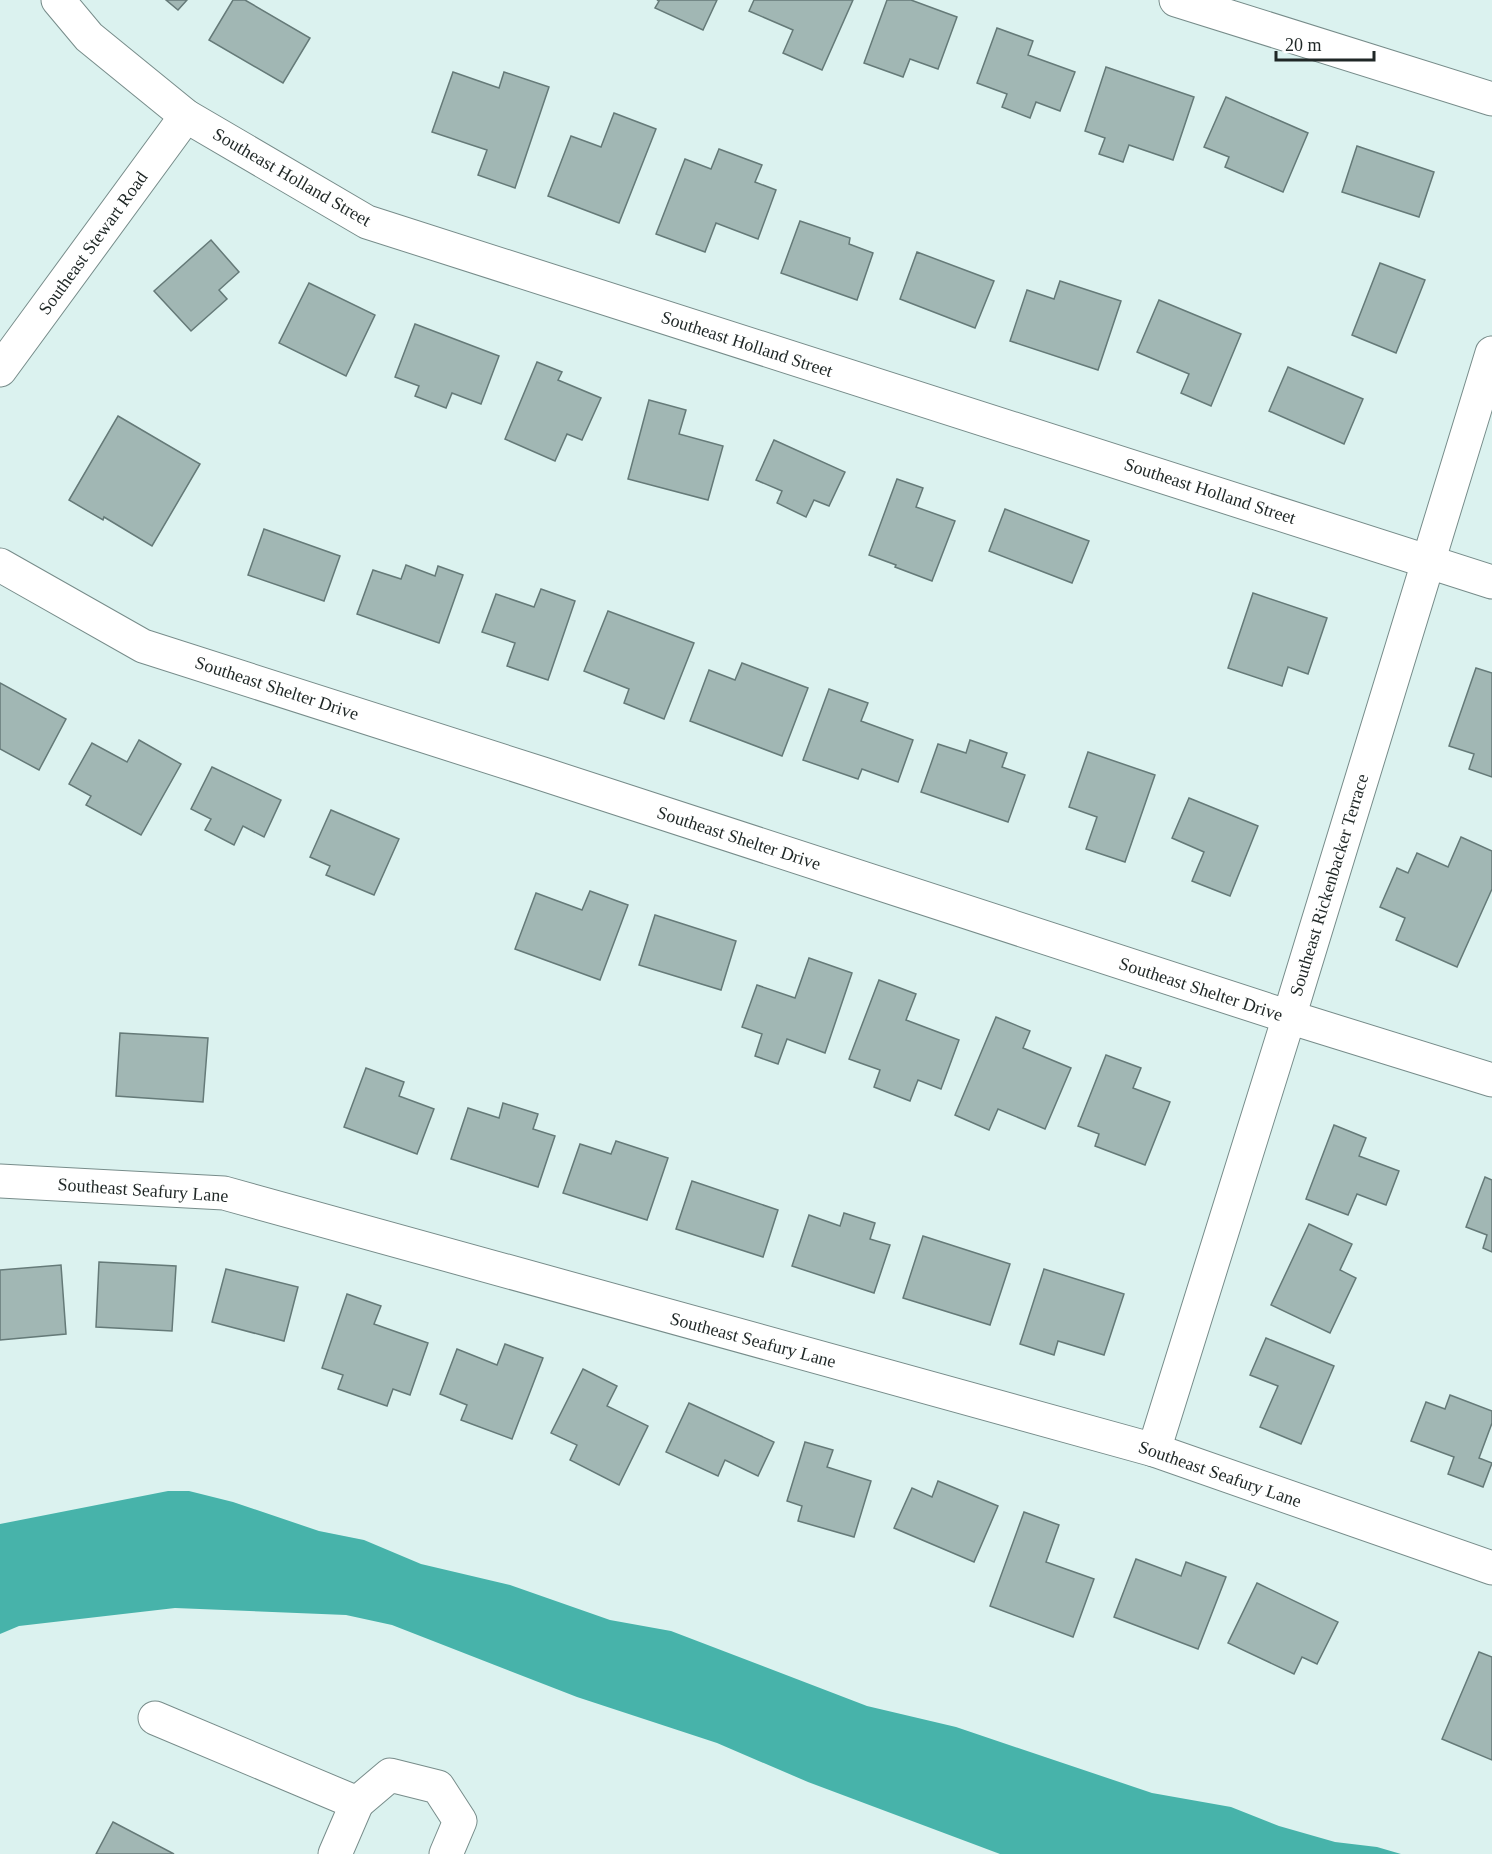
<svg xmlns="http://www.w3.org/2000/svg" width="1492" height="1854" font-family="Georgia,serif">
<rect width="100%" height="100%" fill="#dbf2ef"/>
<path fill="#47b3aa" d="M168,1491H189L233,1502L319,1531L364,1540L421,1564L510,1585L610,1620L671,1631L867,1706L956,1727L1152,1793L1231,1807L1279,1826L1335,1842L1377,1847L1401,1854H1000L808,1782L717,1743L577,1697L392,1625L346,1615L175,1608L19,1626L0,1634V1524Z"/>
<g fill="#a1b7b4" stroke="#657a78" stroke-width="1.5">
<path d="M166,0H187L178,10Z"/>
<path d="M233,0H245L310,38L283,83L209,40Z"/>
<path d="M657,0H717L703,30L655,8L659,1Z"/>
<path d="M754,0H853L822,70L783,53L793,30L749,11Z"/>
<path d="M887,0H911L957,17L938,69L910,59L903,77L864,63Z"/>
<path d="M997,28L1033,41L1028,55L1075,72L1060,111L1036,102L1030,118L1002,107L1007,94L977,83Z"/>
<path d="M1106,67L1194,97L1173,160L1129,145L1123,162L1099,154L1105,138L1085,131Z"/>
<path d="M453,72L499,88L504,72L549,87L515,188L478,175L487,150L432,132Z"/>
<path d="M1226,97L1308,133L1283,192L1225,167L1229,157L1204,147Z"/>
<path d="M614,113L656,129L619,223L548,196L571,136L601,147Z"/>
<path d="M1357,146L1434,172L1419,217L1342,192Z"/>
<path d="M719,149L762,165L755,182L776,190L758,239L716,223L705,252L656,234L685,159L711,169Z"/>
<path d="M800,221L850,238L849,244L873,253L857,300L781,273Z"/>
<path d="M211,240L239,272L219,290L227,299L191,331L154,291Z"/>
<path d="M917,252L994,281L975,328L900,299Z"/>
<path d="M1380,263L1425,280L1396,353L1352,335Z"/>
<path d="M1060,281L1121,301L1098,370L1010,341L1027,290L1054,299Z"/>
<path d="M309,283L375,315L346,376L279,343Z"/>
<path d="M1159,300L1241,334L1211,406L1181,393L1189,374L1137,352Z"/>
<path d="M415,324L499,356L481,404L452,393L446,408L415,396L419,386L395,377Z"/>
<path d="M537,362L562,372L558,380L601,398L582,440L567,434L555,461L505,439Z"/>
<path d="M1288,367L1363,399L1344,444L1269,411Z"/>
<path d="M649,400L686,410L679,434L723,446L708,500L628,479Z"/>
<path d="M118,416L200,464L152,546L104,517L103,520L69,500Z"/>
<path d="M774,440L845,472L829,506L814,500L806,517L777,503L782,491L756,480Z"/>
<path d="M897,479L923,488L916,507L955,521L932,581L895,567L896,565L869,555Z"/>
<path d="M1005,509L1089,541L1072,583L989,551Z"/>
<path d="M264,529L340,556L324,601L248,575Z"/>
<path d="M406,565L435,576L438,566L463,575L439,643L357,614L373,570L401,579Z"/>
<path d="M541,589L575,601L548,680L507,666L515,643L482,632L496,594L534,607Z"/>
<path d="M1253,593L1327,618L1308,674L1288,667L1282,686L1228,668Z"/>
<path d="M608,611L694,643L664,719L624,703L629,689L584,671Z"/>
<path d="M742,663L808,688L782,756L690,721L709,670L735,680Z"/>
<path d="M1476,668L1492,673V777L1469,769L1474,754L1449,746Z"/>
<path d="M0,683L66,719L39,770L0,749Z"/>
<path d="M829,689L868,703L861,721L913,740L898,782L862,769L858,779L803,760Z"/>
<path d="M139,740L181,764L141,835L86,805L91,796L69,784L92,743L127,762Z"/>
<path d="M970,740L1007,753L1002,767L1025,775L1008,822L921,792L938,744L966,753Z"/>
<path d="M1088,752L1155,775L1125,862L1086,849L1097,817L1069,807Z"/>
<path d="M212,767L281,800L264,837L243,826L234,845L205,830L211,819L191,809Z"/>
<path d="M1189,798L1258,826L1230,896L1192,881L1204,852L1172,838Z"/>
<path d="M331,810L399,839L374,895L326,875L330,866L310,857Z"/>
<path d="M1461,837L1492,851V889L1457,967L1396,940L1405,918L1380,907L1397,868L1408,873L1417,853L1448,867Z"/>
<path d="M590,891L628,905L600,980L515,949L536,893L582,910Z"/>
<path d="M655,915L736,941L721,990L639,965Z"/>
<path d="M809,958L852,973L825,1053L787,1039L778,1064L755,1056L762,1034L742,1027L757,985L795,998Z"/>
<path d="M879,980L916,994L906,1020L959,1040L941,1089L918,1080L910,1101L874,1087L880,1070L849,1059Z"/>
<path d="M996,1017L1030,1031L1023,1048L1071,1068L1045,1129L998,1109L989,1130L955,1115Z"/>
<path d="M120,1033L208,1038L203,1102L116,1096Z"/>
<path d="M1106,1055L1141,1068L1133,1088L1170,1102L1145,1165L1095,1146L1099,1134L1078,1126Z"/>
<path d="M366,1068L404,1082L399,1096L434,1109L417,1154L344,1127Z"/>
<path d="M503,1103L538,1114L533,1129L555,1136L538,1187L451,1159L468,1108L499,1118Z"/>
<path d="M1334,1125L1366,1138L1359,1156L1399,1171L1386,1205L1357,1194L1348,1215L1306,1199Z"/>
<path d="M616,1141L668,1158L647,1220L563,1193L580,1144L611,1154Z"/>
<path d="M1485,1177L1492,1180V1252L1483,1248L1487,1235L1466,1227Z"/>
<path d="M692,1181L778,1210L763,1257L676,1229Z"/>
<path d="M844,1213L875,1223L870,1239L890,1245L874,1293L792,1266L809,1215L840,1226Z"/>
<path d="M1309,1224L1352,1244L1340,1270L1356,1278L1330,1333L1271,1305Z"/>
<path d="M923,1236L1010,1264L990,1325L903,1298Z"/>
<path d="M99,1262L176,1266L172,1331L96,1327Z"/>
<path d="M61,1265L66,1334L0,1340V1270Z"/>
<path d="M226,1269L298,1287L284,1341L212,1322Z"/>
<path d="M1044,1269L1124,1294L1104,1355L1058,1341L1054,1355L1020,1344Z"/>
<path d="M347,1294L381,1306L374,1324L428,1343L410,1395L393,1389L387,1406L338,1389L343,1375L322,1368Z"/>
<path d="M1266,1338L1334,1366L1301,1444L1260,1427L1278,1386L1250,1375Z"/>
<path d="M505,1344L543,1358L512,1439L461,1420L467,1405L440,1394L457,1349L497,1365Z"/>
<path d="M583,1369L617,1386L607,1406L648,1426L619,1485L570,1460L577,1445L551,1433Z"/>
<path d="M1450,1395L1492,1411V1423L1479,1458L1492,1463L1483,1487L1448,1474L1454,1457L1411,1441L1426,1402L1445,1409Z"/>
<path d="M689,1403L774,1442L758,1476L725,1460L718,1476L666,1452Z"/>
<path d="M805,1442L833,1450L827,1467L871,1481L854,1537L798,1521L802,1506L787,1501Z"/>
<path d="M938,1481L998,1506L974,1562L894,1528L912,1488L932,1497Z"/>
<path d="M1024,1512L1059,1525L1046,1562L1094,1579L1073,1637L990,1606Z"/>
<path d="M1136,1559L1181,1576L1186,1562L1226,1577L1198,1649L1114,1617Z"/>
<path d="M1257,1583L1338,1622L1317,1664L1302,1657L1294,1674L1228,1643Z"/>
<path d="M1479,1652L1492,1657V1760L1442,1739Z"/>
<path d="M113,1822L174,1854H96Z"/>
</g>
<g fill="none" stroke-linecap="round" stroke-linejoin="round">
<defs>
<g id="minor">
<path d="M58,0L89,37L186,116L367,222L1492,582"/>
<path d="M1176,0L1492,99"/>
<path d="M0,370L186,116"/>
<path d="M0,565L143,646L543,774L1289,1017L1492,1080"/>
<path d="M0,1181L224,1193L1154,1450L1492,1568"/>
<path d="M1154,1450L1289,1017L1492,353"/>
<path d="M155,1718L357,1803L390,1775L438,1787L460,1821L446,1854"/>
<path d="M335,1854L357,1803"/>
</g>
</defs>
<use href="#minor" stroke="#778c8a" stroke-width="35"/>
<use href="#minor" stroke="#fff" stroke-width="33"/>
</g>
<g text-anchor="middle" stroke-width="5" stroke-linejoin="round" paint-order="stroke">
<g font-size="18" fill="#1f2726" stroke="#fff">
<text transform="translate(292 177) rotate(30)" y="6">Southeast Holland Street</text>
<text transform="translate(93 243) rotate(-54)" y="6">Southeast Stewart Road</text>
<text transform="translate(747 344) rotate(18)" y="6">Southeast Holland Street</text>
<text transform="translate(1210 491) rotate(18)" y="6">Southeast Holland Street</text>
<text transform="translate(277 688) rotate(18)" y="6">Southeast Shelter Drive</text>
<text transform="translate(739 838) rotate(18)" y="6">Southeast Shelter Drive</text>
<text transform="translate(1329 885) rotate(-73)" y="6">Southeast Rickenbacker Terrace</text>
<text transform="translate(1201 989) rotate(18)" y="6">Southeast Shelter Drive</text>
<text transform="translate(143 1190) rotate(4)" y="6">Southeast Seafury Lane</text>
<text transform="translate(753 1340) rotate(15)" y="6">Southeast Seafury Lane</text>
<text transform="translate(1220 1474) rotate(19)" y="6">Southeast Seafury Lane</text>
</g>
</g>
<path d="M1276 51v9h98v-9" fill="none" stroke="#1f2726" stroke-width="3"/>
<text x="1285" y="51" font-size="18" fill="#1f2726" stroke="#ffffff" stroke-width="4.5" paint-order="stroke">20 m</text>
</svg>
